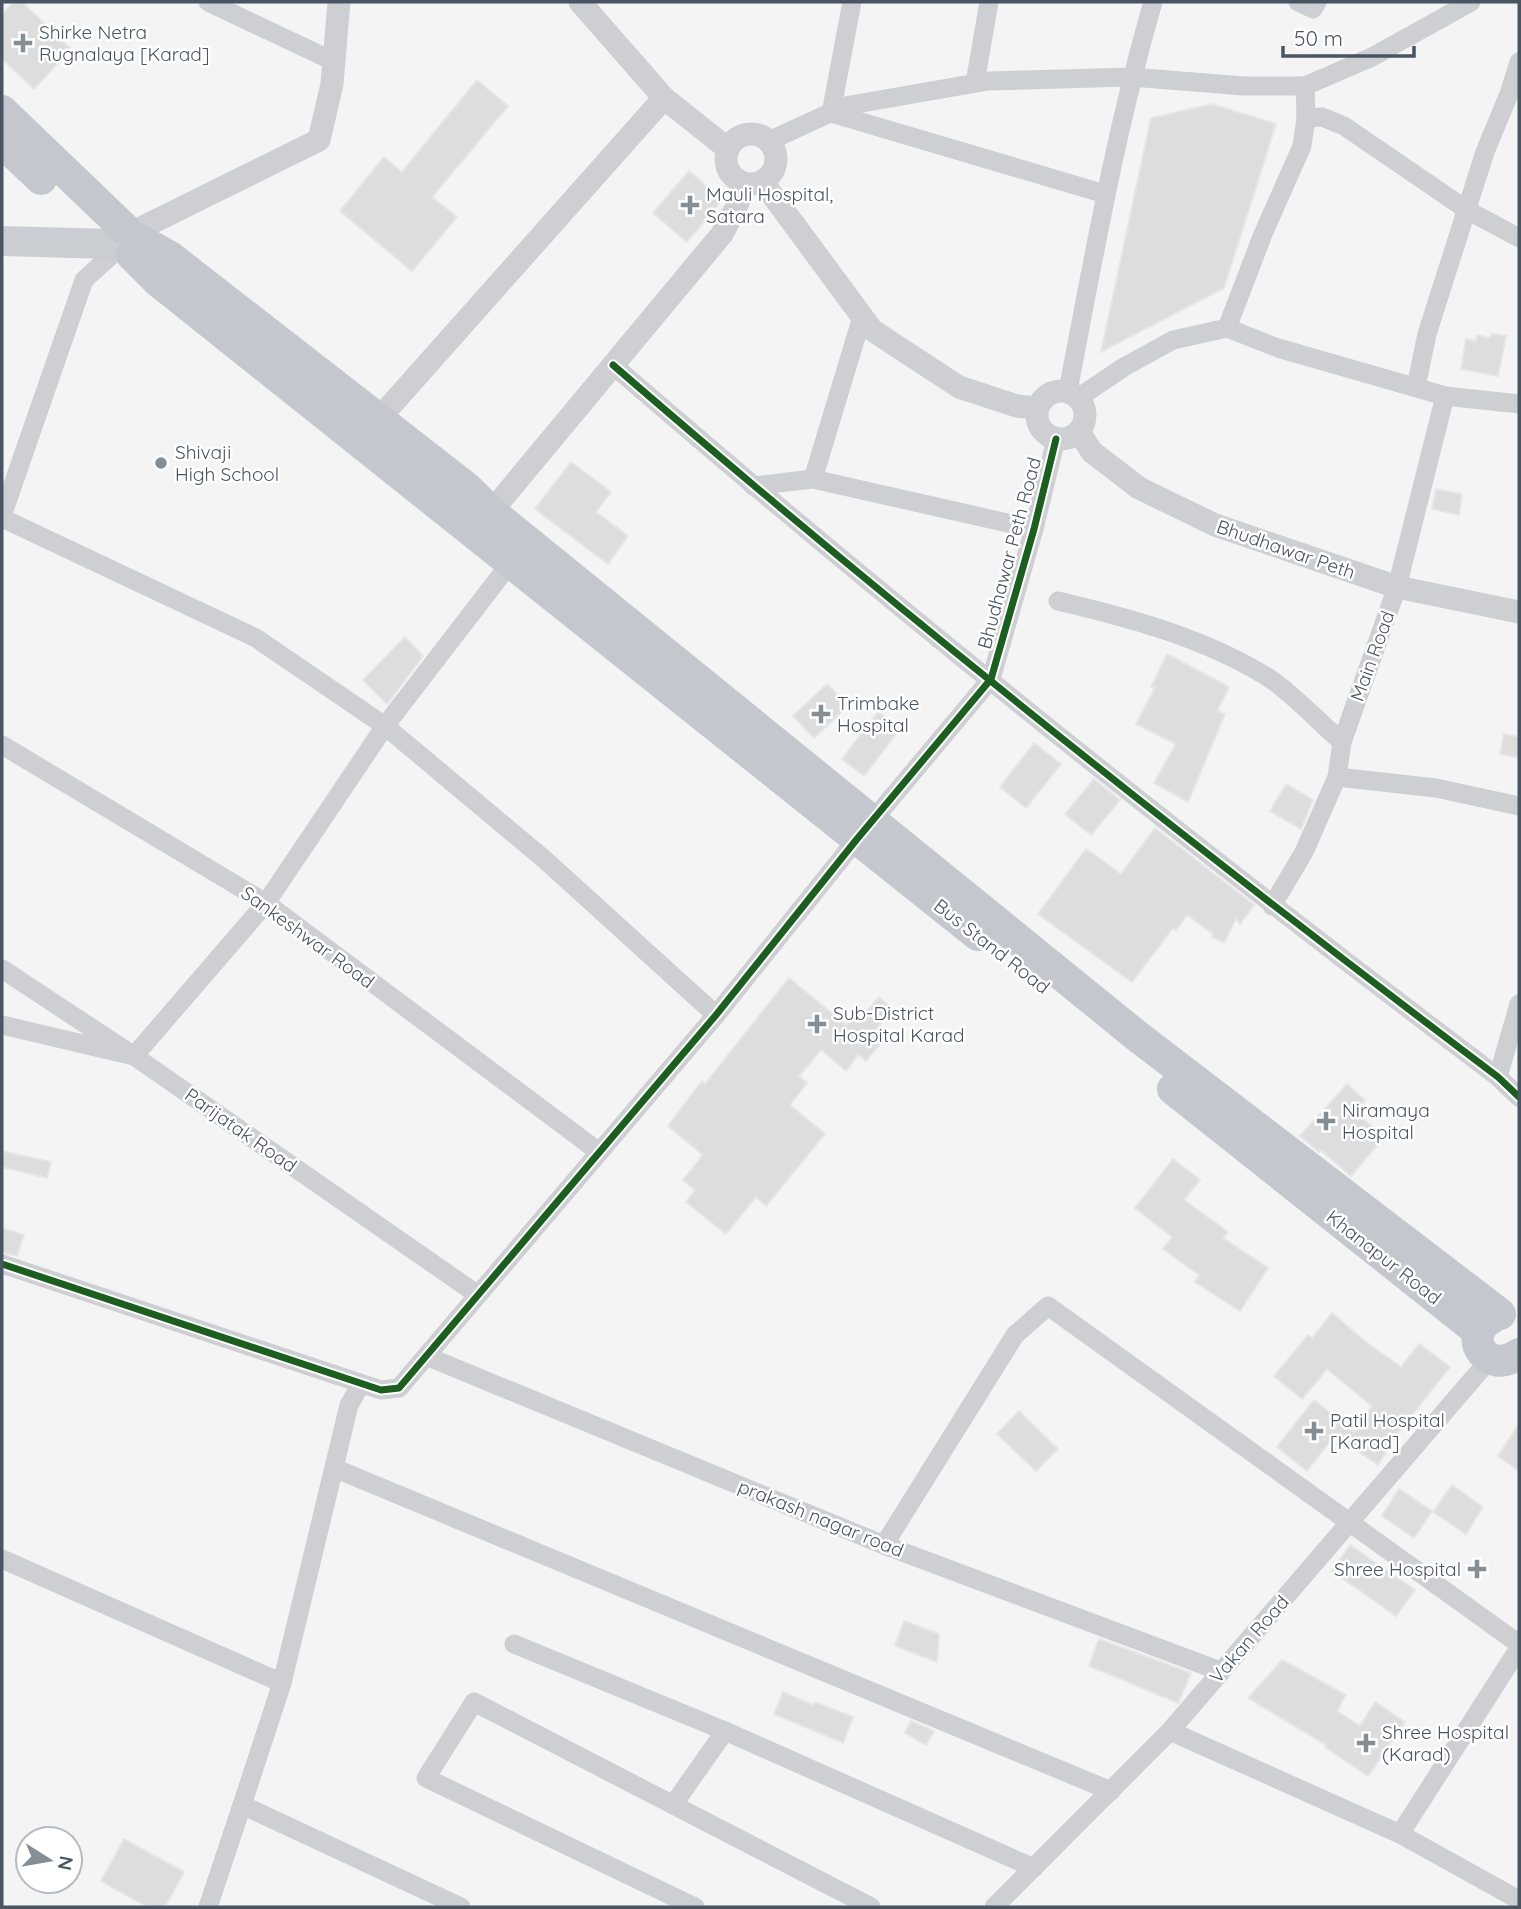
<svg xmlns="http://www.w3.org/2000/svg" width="1521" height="1909" font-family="Quicksand,sans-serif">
<rect width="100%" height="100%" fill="#f4f4f4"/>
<g fill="#ddddde" stroke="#e5e6e7" stroke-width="2">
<path d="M13,2H22L71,49L34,89L2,59V15Z"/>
<path d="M477,80L508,106L432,197L457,217L412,271L340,211L384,157L402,172Z"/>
<path d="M1212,104L1276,124L1224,288L1101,352L1151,118Z"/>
<path d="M689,171L722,200L687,242L653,213Z"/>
<path d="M1493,334L1506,336L1498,376L1461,369L1466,339L1476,341L1477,335L1489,338Z"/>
<path d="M571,462L611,492L596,512L628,536L608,564L535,509Z"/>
<path d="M1436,489L1462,494L1459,515L1432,509Z"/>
<path d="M405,637L423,656L387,704L363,680Z"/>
<path d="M1167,654L1229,687L1217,711L1225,714L1188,802L1154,783L1176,744L1136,724L1155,688L1151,687Z"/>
<path d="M827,684L848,706L814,738L793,716Z"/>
<path d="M878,712L900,729L864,776L842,759Z"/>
<path d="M1504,734L1519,737V758L1500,754Z"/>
<path d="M1034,743L1061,764L1026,808L1000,787Z"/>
<path d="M1094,779L1120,800L1091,835L1065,814Z"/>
<path d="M1286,784L1313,800L1301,829L1270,811Z"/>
<path d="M1155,828L1254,905L1240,924L1236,919L1224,943L1212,937L1213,934L1187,915L1176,931L1173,928L1132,982L1038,914L1086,849L1121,874Z"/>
<path d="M789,978L846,1025L853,1017L858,1022L879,997L893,1009L871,1035L881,1043L866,1061L858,1055L846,1071L821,1050L799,1076L807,1083L790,1105L825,1134L766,1206L756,1197L726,1234L686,1202L695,1190L683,1180L703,1155L668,1126L702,1081L705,1084Z"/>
<path d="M1347,1084L1365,1100L1355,1112L1384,1137L1351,1176L1321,1150L1319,1152L1300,1136Z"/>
<path d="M2,1151L51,1162L47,1178L2,1167Z"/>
<path d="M1173,1159L1200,1180L1184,1200L1228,1232L1223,1238L1268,1268L1240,1311L1195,1282L1199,1275L1163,1249L1172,1237L1135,1208Z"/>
<path d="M2,1228L24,1235L17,1256L2,1252Z"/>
<path d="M1332,1313L1366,1342L1401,1367L1419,1344L1450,1367L1395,1437L1378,1465L1335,1435L1307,1471L1277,1447L1314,1400L1354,1432L1372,1406L1327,1369L1302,1399L1274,1376L1308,1335L1312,1338Z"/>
<path d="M1019,1411L1058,1449L1036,1471L997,1434Z"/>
<path d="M1519,1424V1471L1498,1456Z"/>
<path d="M1452,1485L1483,1507L1466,1534L1433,1512Z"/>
<path d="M1399,1489L1432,1511L1414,1538L1382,1516Z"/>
<path d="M1350,1545L1415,1590L1396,1616L1332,1571Z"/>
<path d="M904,1621L939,1634L937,1662L895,1646Z"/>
<path d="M1099,1639L1191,1673L1178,1703L1089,1666Z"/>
<path d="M1282,1660L1346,1695L1337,1711L1360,1726L1375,1702L1405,1722L1368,1776L1325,1747L1326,1745L1248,1698Z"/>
<path d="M783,1692L813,1705L815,1702L853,1717L843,1743L774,1714Z"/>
<path d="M911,1721L934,1731L926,1745L905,1733Z"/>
<path d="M124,1839L184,1872L165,1907H148L101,1881Z"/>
</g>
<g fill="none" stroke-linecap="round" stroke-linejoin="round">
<g stroke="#cdcfd3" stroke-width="19">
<path d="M208,2L333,61"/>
<path d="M852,2L831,113L1105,194"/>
<path d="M1298,2L1313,9L1317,2"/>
<path d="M975,83L989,2"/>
<path d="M1305,86L1372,57L1471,2"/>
<path d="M1306,118L1322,117L1344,126L1467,210L1519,238"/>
<path d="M769,141L845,106L988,81L1131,77L1244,86H1305L1306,118L1302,146L1263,234L1227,328"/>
<path d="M613,365C899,613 1196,849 1498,1077L1519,1097"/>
<path d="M1416,387L1427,334L1485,152L1509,94L1519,62"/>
<path d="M1068,391C1093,260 1116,129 1153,2"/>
<path d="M1078,398L1124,367L1173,340L1227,328L1278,348L1445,396L1519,404"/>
<path d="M813,479L862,317"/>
<path d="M753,486L813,479L1034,529"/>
<path d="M2,516L84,280L115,252"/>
<path d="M2,518L256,638L385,726L544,859L716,1015"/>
<path d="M1058,601C1130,618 1205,638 1269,678C1292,693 1320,723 1342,742"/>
<path d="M2,745L266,903L599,1152"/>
<path d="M1337,777L1436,788L1519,806"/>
<path d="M1272,906L1304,852L1337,777L1342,742L1397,587L1445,396"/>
<path d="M2,969L134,1056L478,1295"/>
<path d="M2,1025L134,1056L266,903L385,726L511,562"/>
<path d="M1498,1077L1519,1004"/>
<path d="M2,1264L381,1390L399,1388L716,1015L857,839L991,679L1034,529L1056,439"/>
<path d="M426,1356L884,1545L1220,1671"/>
<path d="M334,1468L1111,1791"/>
<path d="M884,1545L1015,1335L1048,1306L1519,1644"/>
<path d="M2,1559L282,1683L242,1805L461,1907"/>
<path d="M514,1644L725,1731L1034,1868"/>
<path d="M282,1683L349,1405L361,1384"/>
<path d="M1170,1731L1400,1834L1519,1900"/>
<path d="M673,1805L725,1731"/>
<path d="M1400,1834L1519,1648"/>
<path d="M208,1907L242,1805"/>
<path d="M695,1907L426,1778L474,1702L871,1907"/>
<path d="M994,1907L1170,1731L1490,1359"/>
</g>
<g stroke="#cdcfd3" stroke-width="23">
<path d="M580,2L664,98L728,149"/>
<circle cx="751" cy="159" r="25"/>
<path d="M762,181L872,330L959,387L1017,406L1037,408"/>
<path d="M133,232L319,140L332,84L339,2"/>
<circle cx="1061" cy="415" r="24"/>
<path d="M368,431L664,98"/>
<path d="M1079,432L1092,452L1139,488L1215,525L1397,587L1519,612"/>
<path d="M491,512L722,234L736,208L745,184"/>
</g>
<path stroke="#cacdd1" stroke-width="30" d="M2,241L112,244"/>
<g stroke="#c4c8ce" stroke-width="32">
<path d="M2,111L125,229"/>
<path d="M2,142L41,179"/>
<path d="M138,239L170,257L468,489L491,512L1137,1036L1500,1314"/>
<path d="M132,255L158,281L978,935"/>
<path d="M1173,1089L1479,1332"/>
<path d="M1492,1318C1461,1334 1485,1377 1519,1354"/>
</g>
<defs>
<g id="cycleway">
<path d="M613,365C899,613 1196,849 1498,1077L1519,1097"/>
<path d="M2,1264L381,1390L399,1388L716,1015L857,839L991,679L1034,529L1056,439"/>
</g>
</defs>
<use href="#cycleway" stroke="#fff" stroke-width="11"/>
<use href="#cycleway" stroke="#1b5e20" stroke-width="7"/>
</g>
<g fill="#858d95" stroke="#fff" stroke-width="2.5">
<path d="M19.5 32.5h7v7h7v7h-7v7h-7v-7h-7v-7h7z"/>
<path d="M686.5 194.5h7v7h7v7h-7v7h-7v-7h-7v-7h7z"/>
<circle cx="161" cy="463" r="7"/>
<path d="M817.5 703.5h7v7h7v7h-7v7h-7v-7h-7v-7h7z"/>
<path d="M813.5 1013.5h7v7h7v7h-7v7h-7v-7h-7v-7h7z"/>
<path d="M1322.5 1110.5h7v7h7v7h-7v7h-7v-7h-7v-7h7z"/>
<path d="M1310.5 1420.5h7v7h7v7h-7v7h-7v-7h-7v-7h7z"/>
<path d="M1473.5 1558.5h7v7h7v7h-7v7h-7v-7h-7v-7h7z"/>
<path d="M1362.5 1732.5h7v7h7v7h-7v7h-7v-7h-7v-7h7z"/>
</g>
<g text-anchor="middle" stroke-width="5" stroke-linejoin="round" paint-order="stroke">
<g font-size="19" fill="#495562" stroke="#fff" text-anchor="start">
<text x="39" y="39">Shirke Netra<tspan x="39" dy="22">Rugnalaya [Karad]</tspan></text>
<text x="706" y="201">Mauli Hospital,<tspan x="706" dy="22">Satara</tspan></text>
<text x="175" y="459">Shivaji<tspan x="175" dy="22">High School</tspan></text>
<text x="837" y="710">Trimbake<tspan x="837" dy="22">Hospital</tspan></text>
<text x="833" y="1020">Sub-District<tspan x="833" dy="22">Hospital Karad</tspan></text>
<text x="1342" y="1117">Niramaya<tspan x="1342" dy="22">Hospital</tspan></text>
<text x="1330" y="1427">Patil Hospital<tspan x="1330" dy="22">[Karad]</tspan></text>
<text x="1461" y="1576" text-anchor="end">Shree Hospital</text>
<text x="1382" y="1739">Shree Hospital<tspan x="1382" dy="22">(Karad)</tspan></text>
</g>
<g font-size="19" fill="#495562" stroke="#fff">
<text transform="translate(1286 549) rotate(19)" y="7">Bhudhawar Peth</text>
<text transform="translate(1009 553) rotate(-75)" y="7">Bhudhawar Peth Road</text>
<text transform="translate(1372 656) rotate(-70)" y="7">Main Road</text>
<text transform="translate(308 937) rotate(36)" y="7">Sankeshwar Road</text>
<text transform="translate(992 946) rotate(38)" y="7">Bus Stand Road</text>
<text transform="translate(241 1130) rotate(35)" y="7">Parijatak Road</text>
<text transform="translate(1384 1257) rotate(38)" y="7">Khanapur Road</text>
<text transform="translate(821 1518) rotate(22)" y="7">prakash nagar road</text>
<text transform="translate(1249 1639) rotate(-49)" y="7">Vakan Road</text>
</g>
</g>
<rect width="1521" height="1909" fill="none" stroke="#495562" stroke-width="7"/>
<g transform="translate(49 1860) rotate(101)"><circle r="33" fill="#ffffff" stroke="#b6bbc0" stroke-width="2"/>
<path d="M0-5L12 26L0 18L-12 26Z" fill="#858d95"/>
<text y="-10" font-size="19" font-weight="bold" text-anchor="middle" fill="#495562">N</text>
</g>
<path d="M1283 46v10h131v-10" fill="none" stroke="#495562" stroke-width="3.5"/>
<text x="1294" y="46" font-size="21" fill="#495562" stroke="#ffffff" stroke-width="5" paint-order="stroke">50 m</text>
</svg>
